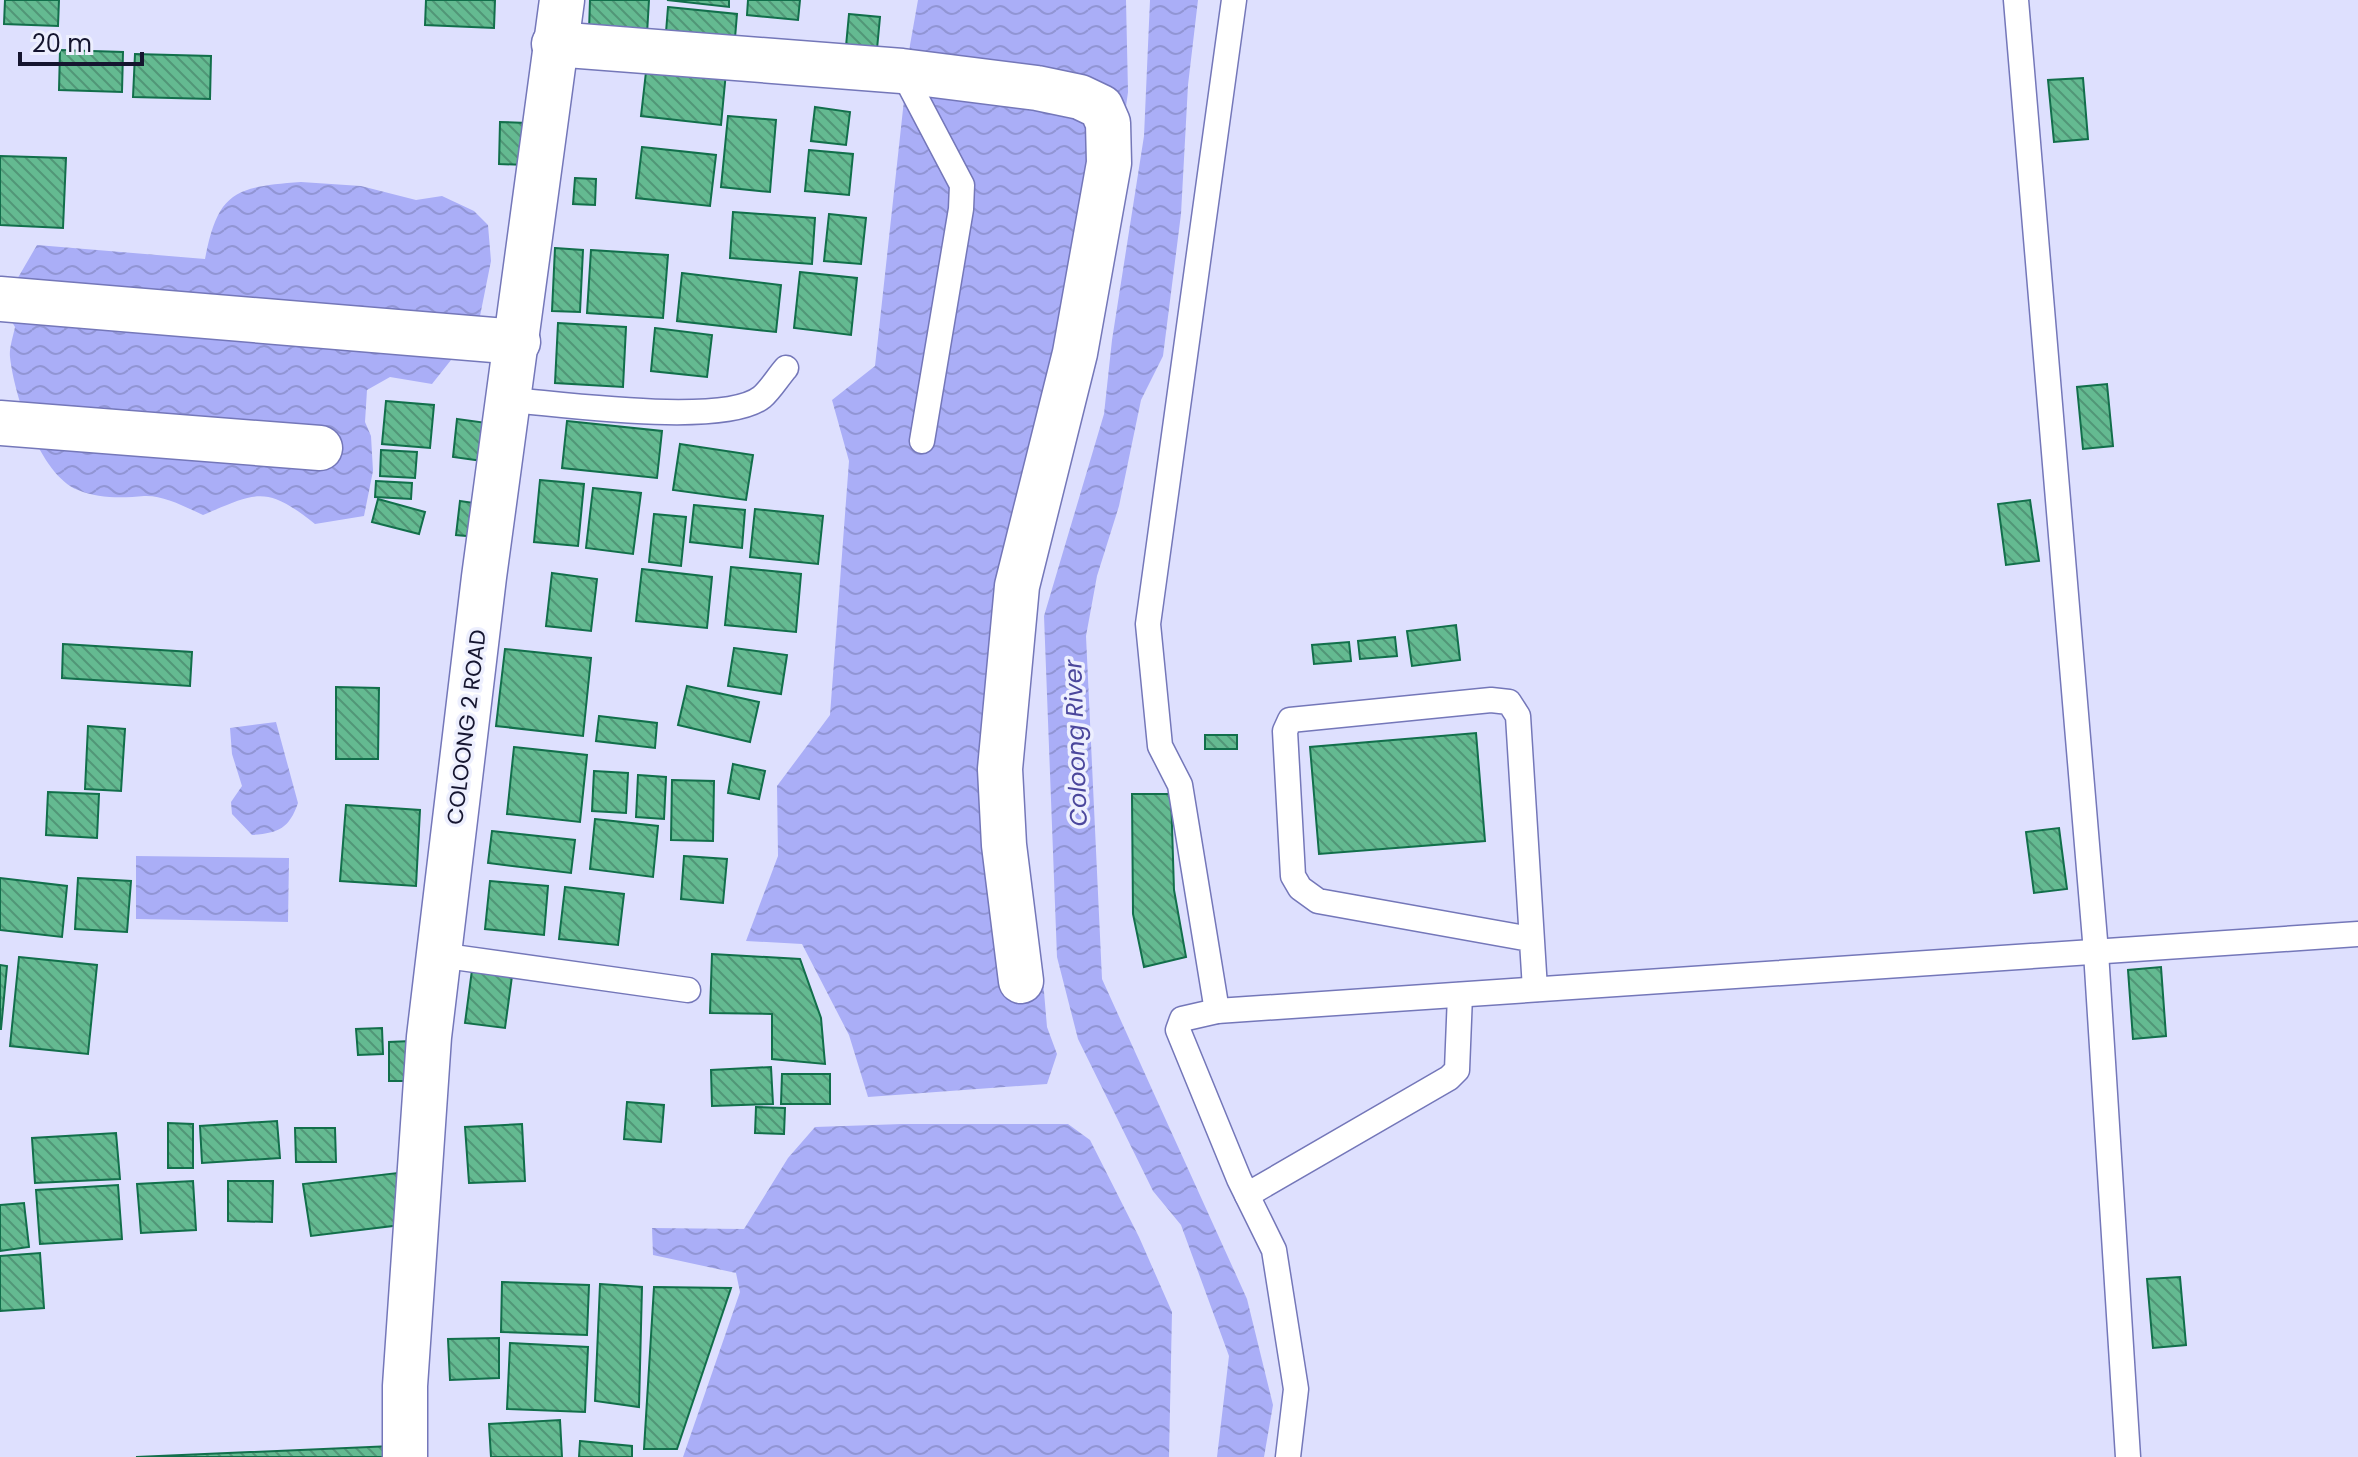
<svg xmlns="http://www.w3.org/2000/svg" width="2358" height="1457" font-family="Poppins,sans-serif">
<defs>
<pattern id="water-waves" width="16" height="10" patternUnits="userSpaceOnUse" patternTransform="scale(2)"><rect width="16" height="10" fill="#aaaef7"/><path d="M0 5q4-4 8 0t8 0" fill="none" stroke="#9195d4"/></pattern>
<pattern id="building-back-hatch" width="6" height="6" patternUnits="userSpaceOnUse" patternTransform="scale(2)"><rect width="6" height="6" fill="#64ba91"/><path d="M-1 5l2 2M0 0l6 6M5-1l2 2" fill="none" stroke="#519677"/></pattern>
</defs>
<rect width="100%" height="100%" fill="#dee0fe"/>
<g fill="url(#water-waves)">
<path d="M918,0H1126L1128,92L1086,395L1022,609L1016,702L1024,921L1043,980L1047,1027L1057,1054L1047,1084L868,1097L849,1035L802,944L746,941L778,856L777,786L830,715L849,461L832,400L875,366L910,45Z"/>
<path d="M1150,0H1198L1188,85L1181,214L1163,356L1141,400L1119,506L1097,576L1086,636L1102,979L1247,1299L1273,1405L1264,1457H1217L1229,1356L1181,1225L1153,1191L1078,1039L1057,957L1044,616L1104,414L1112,340L1144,136Z"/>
<path d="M301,182L361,186L416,200L442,196L474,211L488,225L491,261L478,326L432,384L390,377L367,390L365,422L371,436L373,471L364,516L315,524C266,485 257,492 203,515C185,507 164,495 144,496C124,498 99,499 78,490C40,475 14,395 10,357C9,348 13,337 15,327L2,305L37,245L205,259C218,191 235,187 301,182Z"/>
<path d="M276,722L298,803C289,829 278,833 252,835L232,814L231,802L242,786L232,754L230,728Z"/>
<path d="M136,856L289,858L288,922L136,919Z"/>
<path d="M902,1124H1068L1090,1140L1139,1237L1172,1312L1169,1457H683L740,1292L736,1273L653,1255L652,1228L744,1229L788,1158L815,1127Z"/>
</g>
<g fill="url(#building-back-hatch)" stroke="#126f4b" stroke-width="2">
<path d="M5,0H59L58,26L4,24Z"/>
<path d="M426,0H495L494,28L425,25Z"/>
<path d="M590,0H649L647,34L589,31Z"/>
<path d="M667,0H729V7Z"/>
<path d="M748,0H800L798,20L747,15Z"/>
<path d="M668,7L737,14L734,50L665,45Z"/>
<path d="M849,14L880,17L877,49L846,46Z"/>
<path d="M60,50L123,52L122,92L59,90Z"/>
<path d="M135,54L211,56L210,99L133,97Z"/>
<path d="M647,63L726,72L721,125L641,116Z"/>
<path d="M2083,78L2088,139L2054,142L2048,80Z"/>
<path d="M815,107L850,112L846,145L811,141Z"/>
<path d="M728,116L776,120L770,192L721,187Z"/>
<path d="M500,122L527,123L525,165L499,164Z"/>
<path d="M642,147L716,155L710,206L636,198Z"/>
<path d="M809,150L853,154L849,195L805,191Z"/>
<path d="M0,156L66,158L63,228L0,225Z"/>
<path d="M575,178L596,179L595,205L573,204Z"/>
<path d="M733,212L815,218L812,264L730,258Z"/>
<path d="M829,214L866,218L861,264L824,261Z"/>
<path d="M555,248L583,250L580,312L552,311Z"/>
<path d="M591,250L668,255L663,318L587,313Z"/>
<path d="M800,272L857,278L851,335L794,328Z"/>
<path d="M682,273L781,285L776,332L677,321Z"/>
<path d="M558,323L626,327L623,387L555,383Z"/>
<path d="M655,328L712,335L707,377L651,371Z"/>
<path d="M2107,384L2113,446L2083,449L2077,387Z"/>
<path d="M386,401L434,405L430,448L382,444Z"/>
<path d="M457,419L487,423L483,461L453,457Z"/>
<path d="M567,421L662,431L657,478L562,468Z"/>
<path d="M680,444L753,455L746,500L673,490Z"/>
<path d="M381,450L417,452L415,478L380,476Z"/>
<path d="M540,480L584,484L578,546L534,542Z"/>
<path d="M376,481L412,483L411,499L375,497Z"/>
<path d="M593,488L641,493L633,554L586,548Z"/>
<path d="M378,499L425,512L419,534L372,522Z"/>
<path d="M2030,500L2039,561L2006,565L1998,504Z"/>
<path d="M460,501L481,504L477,537L456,535Z"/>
<path d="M694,505L745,510L742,548L690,542Z"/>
<path d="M755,509L823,516L818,564L750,557Z"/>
<path d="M654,514L686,517L681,566L649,562Z"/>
<path d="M731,567L801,574L796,632L725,625Z"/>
<path d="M642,569L712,577L707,628L636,621Z"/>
<path d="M552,573L597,579L591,631L546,626Z"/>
<path d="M1456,625L1460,660L1412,666L1407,631Z"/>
<path d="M1395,637L1397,656L1360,659L1358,641Z"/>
<path d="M1349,642L1351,661L1314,664L1312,645Z"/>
<path d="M63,644L192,652L190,686L62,678Z"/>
<path d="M734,648L787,655L781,694L728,686Z"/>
<path d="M505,649L591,658L583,736L496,726Z"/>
<path d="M687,686L759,702L750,742L678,725Z"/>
<path d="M336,687L379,688L378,759H336Z"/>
<path d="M599,716L657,723L655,748L596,741Z"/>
<path d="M88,726L125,729L121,791L85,789Z"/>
<path d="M1476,733L1485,841L1319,854L1310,747Z"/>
<rect x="1205" y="735" width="32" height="14"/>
<path d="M514,747L587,755L580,822L507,814Z"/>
<path d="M733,764L765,771L759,799L728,793Z"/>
<path d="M594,771L628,773L626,813L592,811Z"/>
<path d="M638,775L666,777L664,819L636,817Z"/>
<path d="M672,780L714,781L713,841L671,840Z"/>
<path d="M48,792L99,794L97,838L46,835Z"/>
<path d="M1132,794H1171L1174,890L1186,957L1144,967L1133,914Z"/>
<path d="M346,805L420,810L416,886L340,881Z"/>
<path d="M595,819L658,826L653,877L590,869Z"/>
<path d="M2059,828L2067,889L2034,893L2026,832Z"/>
<path d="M492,831L575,840L571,873L488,863Z"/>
<path d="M684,856L727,859L723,903L681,899Z"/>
<path d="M0,878L67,886L62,937L0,930Z"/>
<path d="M78,878L131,881L127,932L75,929Z"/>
<path d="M490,881L548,886L544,935L485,929Z"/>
<path d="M565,887L624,894L618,945L559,939Z"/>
<path d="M712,954L800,959L821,1018L825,1064L772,1059V1014L710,1013Z"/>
<path d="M19,957L97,965L88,1054L10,1046Z"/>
<path d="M0,965L7,966L1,1029H0Z"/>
<path d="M2161,967L2166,1036L2133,1039L2128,970Z"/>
<path d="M472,970L512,976L505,1028L465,1023Z"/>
<path d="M382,1028L383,1054L358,1055L356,1029Z"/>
<path d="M411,1041L412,1081H389V1042Z"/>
<path d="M771,1067L773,1104L712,1106L711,1070Z"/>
<path d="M782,1074H830V1104H781Z"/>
<path d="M627,1102L664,1105L661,1142L624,1139Z"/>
<path d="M756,1107L785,1108L784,1134L755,1133Z"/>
<path d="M277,1121L280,1158L202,1163L200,1126Z"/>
<path d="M168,1123L193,1124V1168H168Z"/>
<path d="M522,1124L525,1181L469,1183L465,1127Z"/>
<path d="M295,1128H335L336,1162H296Z"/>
<path d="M116,1133L120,1179L35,1183L32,1138Z"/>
<path d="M406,1172L409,1224L311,1236L303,1184Z"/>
<path d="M193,1181L196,1230L141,1233L137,1184Z"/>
<path d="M228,1181H273L272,1222L228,1221Z"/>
<path d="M118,1185L122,1239L40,1244L36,1190Z"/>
<path d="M24,1203L29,1247L0,1251V1205Z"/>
<path d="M40,1253L44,1308L0,1311V1256Z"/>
<path d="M2180,1277L2186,1345L2153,1348L2147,1279Z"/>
<path d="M502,1282L589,1285L587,1335L501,1332Z"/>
<path d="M600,1284L642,1287L639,1407L595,1401Z"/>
<path d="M654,1287L731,1288L677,1449H644Z"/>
<path d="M499,1338V1378L450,1380L448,1339Z"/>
<path d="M510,1343L588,1347L585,1412L507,1409Z"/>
<path d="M560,1420L562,1457H491L489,1424Z"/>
<path d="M580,1441L632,1446V1457H579Z"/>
<path d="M392,1446L393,1457H136Z"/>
</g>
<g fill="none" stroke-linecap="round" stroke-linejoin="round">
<defs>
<g id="lane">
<path d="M2016,0L2096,952L2128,1457"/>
<path d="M902,71L962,185L961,209L922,441"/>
<path d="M511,400C562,404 725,427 762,397C771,389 778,377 786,368"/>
<path d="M1530,939L1318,901L1300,888L1293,876L1285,731L1290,720L1491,700L1509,702L1518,716L1535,989"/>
<path d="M439,955L688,990"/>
<path d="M1217,1011L1180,785L1160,746L1148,624L1234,0"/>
<path d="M1247,1195L1449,1078L1457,1070L1460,995"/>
<path d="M1288,1457L1296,1389L1274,1250L1239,1179L1178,1030L1182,1019L1217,1011L2358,934"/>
</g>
<g id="street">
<path d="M554,44L902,71L1037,88L1080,97L1101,107L1108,123L1109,163L1075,353L1017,586L1000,769L1004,845L1021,981"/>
<path d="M0,299L518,342"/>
<path d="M0,423L320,448"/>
<path d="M405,1457V1386L429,1037L484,577L562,0"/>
</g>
</defs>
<use href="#lane" stroke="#7477b9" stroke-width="27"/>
<use href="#street" stroke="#7477b9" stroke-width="47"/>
<use href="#lane" stroke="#fff" stroke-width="24"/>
<use href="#street" stroke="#fff" stroke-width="44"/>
</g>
<g text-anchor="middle" stroke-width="7" stroke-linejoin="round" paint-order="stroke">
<g font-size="22" fill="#15152f" stroke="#edeffe">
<text transform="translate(466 727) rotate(-83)" y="8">COLOONG 2 ROAD</text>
</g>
<g font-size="24" font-style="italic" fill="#4b479c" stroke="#edeffe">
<text transform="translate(1076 743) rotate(-92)" y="8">Coloong River</text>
</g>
</g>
<path d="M20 52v12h122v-12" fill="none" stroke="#15152f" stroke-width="4"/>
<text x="32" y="52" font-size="24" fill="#15152f" stroke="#edeffe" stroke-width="6" paint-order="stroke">20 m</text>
</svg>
